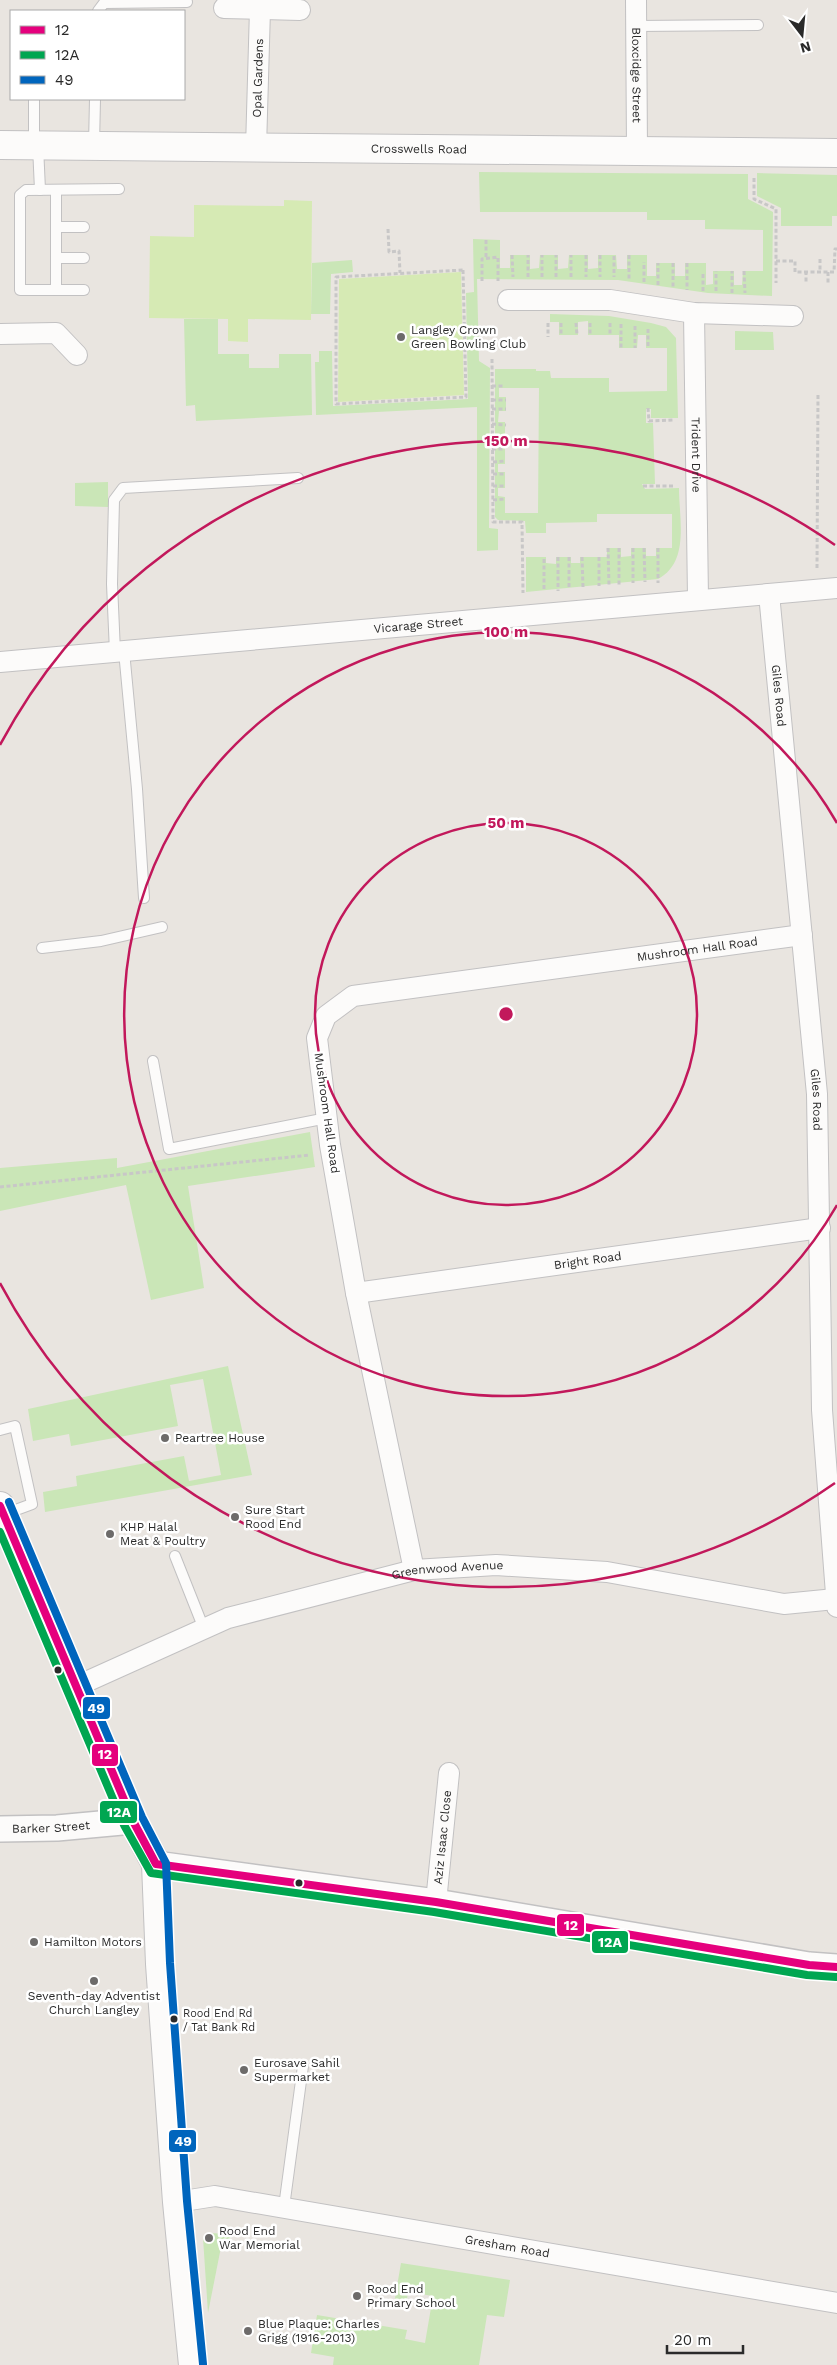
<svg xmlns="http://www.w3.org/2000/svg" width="837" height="2365" font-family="'Work Sans',sans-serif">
<rect width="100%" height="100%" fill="#e9e5e0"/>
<g fill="#cae6b7" fill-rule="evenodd">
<path d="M479,172L748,174V199L773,212L772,296L708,293L618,280L477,279L479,361L490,368L489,528L498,529V550L477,551V407L316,415L315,362H319V351H332L333,406L468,399L466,293L474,292L473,239L500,240V268H510V255H530V269L539,268L540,255H558V269L568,268L569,255H588V269L598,268V255H616L617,269H627V255H647V276H656V263H675V276H685V263H706V285L713,284V271H734V285H742L743,271H763V230L705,229V220H647V212H480Z"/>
<path d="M757,173L837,175V216H832V226H781V208L757,196Z"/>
<path d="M352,260L353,272L331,274L330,314H311L312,263Z"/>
<path d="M550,314L609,316L651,323L666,327L676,338L678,418H651V409H646V423H653L655,484H642L645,489L679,488C679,519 690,562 658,579L526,592V557H546V563L556,564V557H571V563H580V557H607V548H621V557L631,556V548H646V556H656V548H672V514H597V522L546,523V533H526L525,521L498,520L495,517V369H536V371H550L551,378H609V392L667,391V348H646V335H638L637,348H619V335H588V321L578,322V335H559V322H550ZM499,388H539L538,513H505V497L498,496V488H505V472H498V464H505V447H498V439L505,438V422H498L499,411H506V397H499Z"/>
<path d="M184,319H218V354H249V368H279V354H311L312,415L196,421L195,405L186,406Z"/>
<path d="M735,331L773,332L774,350H735Z"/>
<path d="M108,482V507L75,506V483Z"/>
<path d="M310,1132L315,1167L188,1186L204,1288L151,1300L126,1185L0,1211V1168L117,1158V1168Z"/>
<path d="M228,1366L252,1475L45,1512L43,1492L77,1486L76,1476L184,1456L189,1481L221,1475L203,1379L170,1385L178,1426L71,1446L69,1434L33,1441L28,1409Z"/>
<path d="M207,2233L231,2234L229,2248L221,2247L208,2313L203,2238Z"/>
<path d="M401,2263L510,2280L504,2317L487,2315L479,2365H333L334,2357L311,2353L317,2315L407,2330L405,2339L425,2343L433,2296L408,2292L406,2306L394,2304Z"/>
</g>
<g fill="#d6eab4">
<path d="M284,200L312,201L311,320L248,319V342L228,341V319L149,318L150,236L194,237V205L284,206Z"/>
<path d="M461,272L464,395L338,402L339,279Z"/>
</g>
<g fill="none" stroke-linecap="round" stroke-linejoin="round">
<defs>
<g id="service">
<path d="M98,11L104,3L187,2"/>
<path d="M636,26L758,25"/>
<path d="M34,145V99"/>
<path d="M94,145L95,99"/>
<path d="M38,146L40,190"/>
<path d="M56,227V190"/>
<path d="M56,258V227H84"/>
<path d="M84,258H56V290H20V195L26,190L119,189"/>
<path d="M56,290H84"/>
<path d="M124,651L137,789L144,898"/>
<path d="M115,652L112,584L114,500L123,488L298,478"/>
<path d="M42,948L101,941L162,927"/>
<path d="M153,1061L169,1149L327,1118"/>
<path d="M0,1430L15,1426L32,1504L5,1514"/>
<path d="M175,1556L204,1629"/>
<path d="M284,2207L303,2066"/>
</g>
<g id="minor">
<path id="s1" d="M636,0L637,150"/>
<path d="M224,8L300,10"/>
<path id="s2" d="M256,148L260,9"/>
<path d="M508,300H610L694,313L793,316"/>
<path id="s3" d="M694,313L698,598"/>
<path d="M0,334L56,333L77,355"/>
<path id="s4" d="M769,594L817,1094L822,1410L837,1607"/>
<path id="s5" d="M0,662L837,588"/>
<path id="s6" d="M356,1293L820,1228"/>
<path id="s7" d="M414,1570L356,1293L330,1145L317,1038L326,1016L353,996L802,935"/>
<path id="s8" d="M77,1686L228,1618L414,1570L496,1565L607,1572L784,1604L835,1599"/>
<path id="s9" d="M436,1902L449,1773"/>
<path id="s10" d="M177,2202L215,2196L837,2303"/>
</g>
<g id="tertiary">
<path id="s11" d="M0,1829L57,1828L133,1821"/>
<path d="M156,1864L436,1902L809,1965L837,1967"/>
</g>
<g id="secondary">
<path id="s12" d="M0,145L837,153"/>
<path d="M0,1506L133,1821L156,1864L160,1964L177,2202L193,2365"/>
</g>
</defs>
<use href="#service" stroke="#c2c1c2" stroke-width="12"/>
<use href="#minor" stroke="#c2c1c2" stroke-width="22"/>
<use href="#tertiary" stroke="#c2c1c2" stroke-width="28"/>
<use href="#secondary" stroke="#c2c1c2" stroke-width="30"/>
<g stroke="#c8c7c7" stroke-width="3" stroke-dasharray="4 2.5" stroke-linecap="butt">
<path d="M754,178V199L776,209V283"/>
<path d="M388,229L389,252L399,251L400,273"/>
<path d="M486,240V259"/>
<path d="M512,255L513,277"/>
<path d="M586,255V277"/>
<path d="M600,255V277"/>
<path d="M629,255V280"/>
<path d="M614,256V277"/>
<path d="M820,259V272"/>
<path d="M776,261H795V272H834L835,249H837"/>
<path d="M673,263V287"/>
<path d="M687,263V290"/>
<path d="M463,270L466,397L336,404V277Z"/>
<path d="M744,271L745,293"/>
<path d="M806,271V284"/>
<path d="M828,272V284"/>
<path d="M528,277V255"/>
<path d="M542,277V255"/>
<path d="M556,277V255"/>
<path d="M571,277V255"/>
<path d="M482,281V259L498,257V281"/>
<path d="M644,282V262"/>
<path d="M658,285V263"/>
<path d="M703,291V272"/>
<path d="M716,291V271"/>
<path d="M732,293V271"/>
<path d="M548,323V337"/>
<path d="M561,323V335"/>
<path d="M576,323L577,335"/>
<path d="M590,323V335"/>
<path d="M610,323V335"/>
<path d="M621,324V349"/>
<path d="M635,326V348"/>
<path d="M648,329V348"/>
<path d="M492,359L493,522H522L523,593"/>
<path d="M492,386H505"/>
<path d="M492,400H506"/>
<path d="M648,408L649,421L673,420"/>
<path d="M492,409H506"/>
<path d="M492,424L506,425"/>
<path d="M492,436L505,437"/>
<path d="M492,449H505"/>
<path d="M493,462L505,461"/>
<path d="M493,474H505"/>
<path d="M493,486H505"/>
<path d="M643,486H675"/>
<path d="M493,500L505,499"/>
<path d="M608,548L609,585"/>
<path d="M619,548V585"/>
<path d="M633,548V583"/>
<path d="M644,548L645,582"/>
<path d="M658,548V583"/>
<path d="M558,557V591"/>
<path d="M569,557V589"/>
<path d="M582,557L583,588"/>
<path d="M599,557V586"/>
<path d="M544,559V590"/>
<path d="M817,568L818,393"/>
<path d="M0,1187L310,1155"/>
</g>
<use href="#service" stroke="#fcfbfa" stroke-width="10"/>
<use href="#minor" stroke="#fcfbfa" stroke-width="20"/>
<use href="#tertiary" stroke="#fcfbfa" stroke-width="25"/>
<use href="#secondary" stroke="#fcfbfa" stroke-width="28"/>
<defs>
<path id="bus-1" d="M0,1506L133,1821L156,1864L436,1902L809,1965L837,1967"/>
<path id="bus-2" d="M0,1532L124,1825L151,1873L434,1912L807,1975L836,1977"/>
<path id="bus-3" d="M9,1502L142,1817L166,1863L170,1963L187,2201L203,2364"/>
</defs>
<use href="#bus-1" stroke="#fff" stroke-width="11"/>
<use href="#bus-2" stroke="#fff" stroke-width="11"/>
<use href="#bus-3" stroke="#fff" stroke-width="11"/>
<use href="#bus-1" stroke="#e5007d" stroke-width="8"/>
<use href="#bus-2" stroke="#00a651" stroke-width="8"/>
<use href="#bus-3" stroke="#0065bd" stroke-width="8"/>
</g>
<g fill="none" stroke="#c2185b" stroke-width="2.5">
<circle cx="506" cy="1014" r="191"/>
<path d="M837 1205A382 382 0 1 1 837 823"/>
<path d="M835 1483A573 573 0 0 1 0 1283M0 745A573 573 0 0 1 835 545"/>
</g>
<g fill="#6d6b6a" stroke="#fff" stroke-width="2">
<circle cx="401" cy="337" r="5"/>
<circle cx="165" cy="1438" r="5"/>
<circle cx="235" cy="1517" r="5"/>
<circle cx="110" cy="1534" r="5"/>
<circle cx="34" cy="1942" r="5"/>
<circle cx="94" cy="1981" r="5"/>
<circle cx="244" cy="2070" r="5"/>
<circle cx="209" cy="2238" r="5"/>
<circle cx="357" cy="2296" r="5"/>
<circle cx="248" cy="2331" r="5"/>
</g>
<g fill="#2a2a2a" stroke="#fff" stroke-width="2">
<circle cx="58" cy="1670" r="4.5"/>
<circle cx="299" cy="1883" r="4.5"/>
<circle cx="174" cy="2019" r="4.5"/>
</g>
<g text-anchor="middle" stroke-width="5" stroke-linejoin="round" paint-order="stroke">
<g font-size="11" fill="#2a2a2a" stroke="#fff" text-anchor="start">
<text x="183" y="2017">Rood End Rd<tspan x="183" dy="14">/ Tat Bank Rd</tspan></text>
</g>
<g font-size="12" fill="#2a2a2a" stroke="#fff">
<text dy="4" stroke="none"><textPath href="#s1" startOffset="75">Bloxcidge Street</textPath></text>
<text dy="4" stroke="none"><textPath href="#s2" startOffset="70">Opal Gardens</textPath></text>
<text dy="4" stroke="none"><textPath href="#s12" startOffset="419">Crosswells Road</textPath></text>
<text dy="4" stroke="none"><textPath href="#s3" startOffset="142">Trident Drive</textPath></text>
<text dy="4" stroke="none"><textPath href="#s5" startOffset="420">Vicarage Street</textPath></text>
<text dy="4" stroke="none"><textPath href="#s4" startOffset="102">Giles Road</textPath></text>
<text dy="4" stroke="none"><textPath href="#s7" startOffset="946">Mushroom Hall Road</textPath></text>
<text dy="4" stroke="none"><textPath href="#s4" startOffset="508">Giles Road</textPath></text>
<text transform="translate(327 1113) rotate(82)" y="4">Mushroom Hall Road</text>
<text dy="4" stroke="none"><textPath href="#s6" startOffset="234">Bright Road</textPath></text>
<text dy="4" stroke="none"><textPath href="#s8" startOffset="391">Greenwood Avenue</textPath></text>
<text dy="4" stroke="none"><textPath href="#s11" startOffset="51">Barker Street</textPath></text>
<text dy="4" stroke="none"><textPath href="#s9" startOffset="65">Aziz Isaac Close</textPath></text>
<text dy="4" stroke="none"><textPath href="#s10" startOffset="335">Gresham Road</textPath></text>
</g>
<g font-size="12" fill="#2a2a2a" stroke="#fff" text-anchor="start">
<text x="411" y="334">Langley Crown<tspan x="411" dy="14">Green Bowling Club</tspan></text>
<text x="175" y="1442">Peartree House</text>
<text x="245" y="1514">Sure Start<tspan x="245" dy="14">Rood End</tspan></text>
<text x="120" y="1531">KHP Halal<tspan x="120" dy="14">Meat &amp; Poultry</tspan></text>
<text x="44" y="1946">Hamilton Motors</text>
<text x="94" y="2000" text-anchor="middle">Seventh-day Adventist<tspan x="94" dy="14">Church Langley</tspan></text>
<text x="254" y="2067">Eurosave Sahil<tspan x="254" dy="14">Supermarket</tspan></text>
<text x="219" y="2235">Rood End<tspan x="219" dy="14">War Memorial</tspan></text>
<text x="367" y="2293">Rood End<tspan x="367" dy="14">Primary School</tspan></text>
<text x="258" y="2328">Blue Plaque: Charles<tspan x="258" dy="14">Grigg (1916-2013)</tspan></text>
</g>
</g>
<circle cx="506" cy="1014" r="8" fill="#c2185b" stroke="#fff" stroke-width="2.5"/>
<g font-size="15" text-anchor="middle" font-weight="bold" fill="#c2185b" stroke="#fff" stroke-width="5" stroke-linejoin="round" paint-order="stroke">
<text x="506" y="446">150 m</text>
<text x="506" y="637">100 m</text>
<text x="506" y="828">50 m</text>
</g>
<g stroke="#fff" stroke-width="2">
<rect x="82" y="1696" width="29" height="24" rx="5" fill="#0065bd"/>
<rect x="91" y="1743" width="28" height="24" rx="5" fill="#e5007d"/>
<rect x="99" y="1800" width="39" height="24" rx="5" fill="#00a651"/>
<rect x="556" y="1913" width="29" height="24" rx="5" fill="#e5007d"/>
<rect x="591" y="1930" width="38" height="24" rx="5" fill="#00a651"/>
<rect x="168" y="2129" width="29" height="24" rx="5" fill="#0065bd"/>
</g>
<g font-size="14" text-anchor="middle" font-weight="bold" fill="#fff">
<text x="96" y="1713">49</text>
<text x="105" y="1759">12</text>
<text x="119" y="1817">12A</text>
<text x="571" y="1930">12</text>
<text x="610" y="1947">12A</text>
<text x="183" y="2146">49</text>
</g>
<rect x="10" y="10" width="175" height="90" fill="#ffffff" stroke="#aaaaaa"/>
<rect x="20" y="26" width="25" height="8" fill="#e5007d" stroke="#aaaaaa"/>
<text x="55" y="35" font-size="15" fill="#2a2a2a">12</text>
<rect x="20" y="51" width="25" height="8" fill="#00a651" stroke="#aaaaaa"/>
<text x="55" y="60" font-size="15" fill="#2a2a2a">12A</text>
<rect x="20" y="76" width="25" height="8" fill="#0065bd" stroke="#aaaaaa"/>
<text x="55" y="85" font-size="15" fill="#2a2a2a">49</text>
<g transform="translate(802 35) rotate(164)" stroke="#ffffff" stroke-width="4" paint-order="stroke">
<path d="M0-4L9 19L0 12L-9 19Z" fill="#2a2a2a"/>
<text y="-8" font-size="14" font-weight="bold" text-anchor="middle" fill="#2a2a2a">N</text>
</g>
<path d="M667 2345v8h76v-8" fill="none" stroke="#2a2a2a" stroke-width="2.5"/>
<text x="674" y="2345" font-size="15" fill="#2a2a2a" stroke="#ffffff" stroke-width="4" paint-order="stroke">20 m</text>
</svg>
